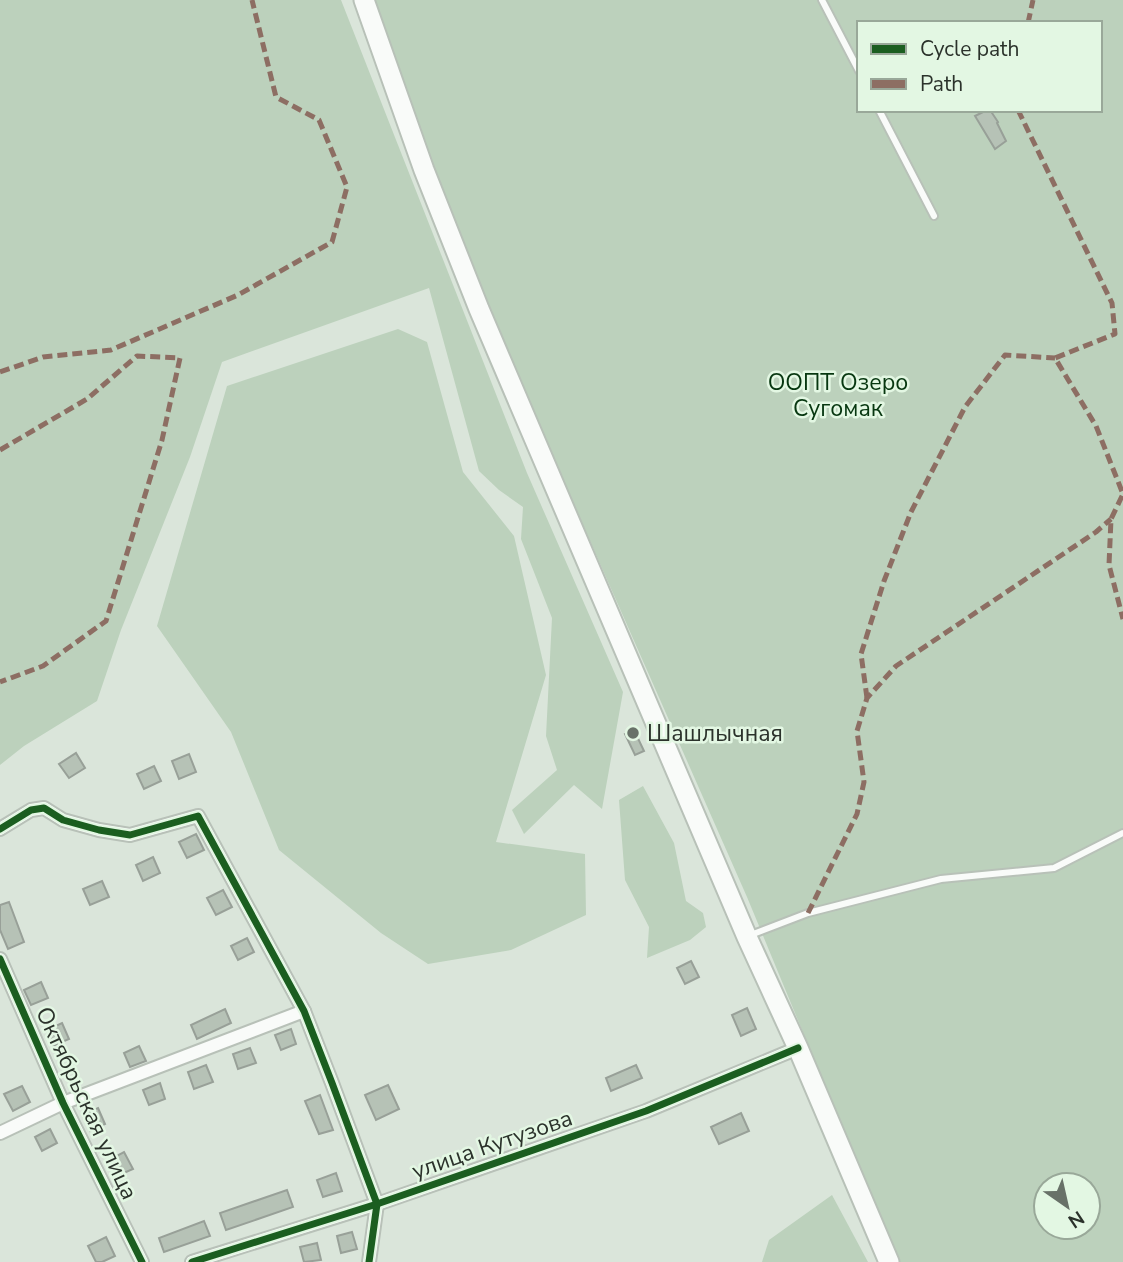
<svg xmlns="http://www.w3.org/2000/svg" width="1123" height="1262" font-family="'Nunito Sans',sans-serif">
<rect width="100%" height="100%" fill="#dae5da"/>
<g fill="#bcd1bc" fill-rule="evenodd">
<path d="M0,0H341L527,473L623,692L602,809L574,785L524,834L512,810L557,770L546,736L552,618L521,539L523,507L499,490L479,471L429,288L222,362L190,457L121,630L97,701L24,746L0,765Z"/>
<path d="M373,0H1123V1262H898L747,897L486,305L431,163ZM859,23H1100V110H859ZM1046,1185H1088V1227H1046Z"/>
<path d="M398,329L427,342L463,472L514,536L546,675L496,842L585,854L586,915L511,950L428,964L381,933L279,850L231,732L157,626L227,386Z"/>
<path d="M643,786L674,843L686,901L703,913L706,927L690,940L647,958L649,927L625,880L619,800Z"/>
<path d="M832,1195L868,1262H762L769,1240Z"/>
</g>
<g fill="#b6c2b6" stroke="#98a098" stroke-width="2">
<path d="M987,110H990L998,122L997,123L1006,141L995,149L975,116Z"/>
<path d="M634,730L644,751L635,755L625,734Z"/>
<path d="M76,753L85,768L69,778L59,764Z"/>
<path d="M189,754L196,772L179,779L172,761Z"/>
<path d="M154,766L161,781L144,789L137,774Z"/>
<path d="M196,834L204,850L187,858L179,842Z"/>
<path d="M153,857L160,873L143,881L136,865Z"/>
<path d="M102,881L109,897L90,905L83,889Z"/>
<path d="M223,890L232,907L216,915L207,898Z"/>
<path d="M9,902L24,942L8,949L0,930V905Z"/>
<path d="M247,938L254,952L238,960L231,946Z"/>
<path d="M691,961L699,977L685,984L677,968Z"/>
<path d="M41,982L48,998L31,1005L24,990Z"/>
<path d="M747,1008L756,1029L741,1036L732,1015Z"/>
<path d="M225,1009L231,1023L197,1039L191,1025Z"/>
<path d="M62,1023L69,1039L53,1046L47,1030Z"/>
<path d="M291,1029L296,1044L281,1050L275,1035Z"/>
<path d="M139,1046L146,1061L130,1067L124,1053Z"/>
<path d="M250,1048L256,1063L238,1069L233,1054Z"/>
<path d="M206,1065L213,1082L194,1089L188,1072Z"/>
<path d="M636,1065L642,1078L611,1091L606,1078Z"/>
<path d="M160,1083L165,1099L149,1105L143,1090Z"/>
<path d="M388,1085L399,1109L376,1120L365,1095Z"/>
<path d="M22,1086L30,1102L13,1111L4,1094Z"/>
<path d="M320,1095L333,1130L319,1134L305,1101Z"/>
<path d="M98,1108L105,1124L90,1131L83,1115Z"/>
<path d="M741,1113L749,1131L719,1144L711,1127Z"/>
<path d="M50,1129L57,1143L42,1151L35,1137Z"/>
<path d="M124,1152L133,1169L117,1176L109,1160Z"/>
<path d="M336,1173L342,1191L323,1197L317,1180Z"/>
<path d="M287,1190L293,1207L226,1230L220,1213Z"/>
<path d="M204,1221L210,1236L164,1252L159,1238Z"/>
<path d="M352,1232L357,1249L341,1253L337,1236Z"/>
<path d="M106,1237L115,1256L102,1262H96L88,1246Z"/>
<path d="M317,1243L321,1260L304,1262L300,1247Z"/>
</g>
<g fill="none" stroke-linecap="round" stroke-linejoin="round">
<defs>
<g id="lane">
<path d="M822,0L859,71"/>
<path d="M879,110L934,216"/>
<path d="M748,936L808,913L941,879L1054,868L1123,833"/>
</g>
<g id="street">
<path d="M0,829L31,810L44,808L63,820L99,830L130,835L198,816L304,1011L332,1083L377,1204L369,1262"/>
<path d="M0,959L63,1103L142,1262"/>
<path d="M0,1133L63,1103L304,1011"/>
<path d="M192,1262L377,1204L646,1111L798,1048"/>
</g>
<path id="primary" d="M364,0L424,170L479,309L747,937L798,1048L889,1262"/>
</defs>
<use href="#lane" stroke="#b8c1b8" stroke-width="10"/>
<use href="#street" stroke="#b8c1b8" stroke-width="16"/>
<use href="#primary" stroke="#b8c1b8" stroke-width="23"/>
<use href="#lane" stroke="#f9fbf9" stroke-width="6"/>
<use href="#street" stroke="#f9fbf9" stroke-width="12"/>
<use href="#primary" stroke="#f9fbf9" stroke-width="19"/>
<g stroke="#8d6e63" stroke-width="5" stroke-dasharray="10 5" stroke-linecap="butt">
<path d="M1028,23L1033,0"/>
<path d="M1018,110L1112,303L1115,334L1055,358L1096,426L1123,494L1111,519L1109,565L1123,619"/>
<path d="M0,372L43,357L111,350L238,295L332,242L347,187L319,120L276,97L252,0"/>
<path d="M0,450L87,399L137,356L180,358L162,440L106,621L43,666L0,682"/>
<path d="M867,698L861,654L884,581L911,512L965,407L1005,355L1055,358"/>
<path d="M808,913L857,814L864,782L857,731L867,698L896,666L1096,532L1111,519"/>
</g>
<defs>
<g id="cycleway">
<path d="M0,829L31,810L44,808L63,820L99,830L130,835L198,816L304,1011L332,1083L377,1204L369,1262"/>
<path d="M0,959L63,1103L142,1262"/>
<path d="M192,1262L377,1204L646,1111L798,1048"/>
</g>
</defs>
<use href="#cycleway" stroke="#e3f7e3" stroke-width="11"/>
<use href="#cycleway" stroke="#1b5e20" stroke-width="7"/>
</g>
<circle fill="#687168" stroke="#e3f7e3" stroke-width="2.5" cx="633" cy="733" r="7"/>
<g text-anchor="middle" stroke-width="5" stroke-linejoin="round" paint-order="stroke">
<g font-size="23" fill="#073710" stroke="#e3f7e3">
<text x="838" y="390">ООПТ Озеро<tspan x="838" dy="26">Сугомак</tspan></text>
</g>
<g font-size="23" fill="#2b322b" stroke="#e3f7e3" text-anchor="start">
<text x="647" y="741">Шашлычная</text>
</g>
<g font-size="23" fill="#2b322b" stroke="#e3f7e3">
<text transform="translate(87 1103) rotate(65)" y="8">Октябрьская улица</text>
<text transform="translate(492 1144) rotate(-19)" y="8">улица Кутузова</text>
</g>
</g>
<rect x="857" y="21" width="245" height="91" fill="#e3f7e3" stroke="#99a899" stroke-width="2"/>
<rect x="871" y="44" width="35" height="10" fill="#1b5e20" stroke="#99a899" stroke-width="2"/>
<text x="920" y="56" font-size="21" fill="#2b322b">Cycle path</text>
<rect x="871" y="79" width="35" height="10" fill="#8d6e63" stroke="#99a899" stroke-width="2"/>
<text x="920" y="91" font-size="21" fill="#2b322b">Path</text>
<g transform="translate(1067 1206) rotate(146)"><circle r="33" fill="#e3f7e3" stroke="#99a899" stroke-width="2"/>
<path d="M0-5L12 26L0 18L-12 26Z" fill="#687168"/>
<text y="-10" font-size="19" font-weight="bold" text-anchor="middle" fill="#2b322b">N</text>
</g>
</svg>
